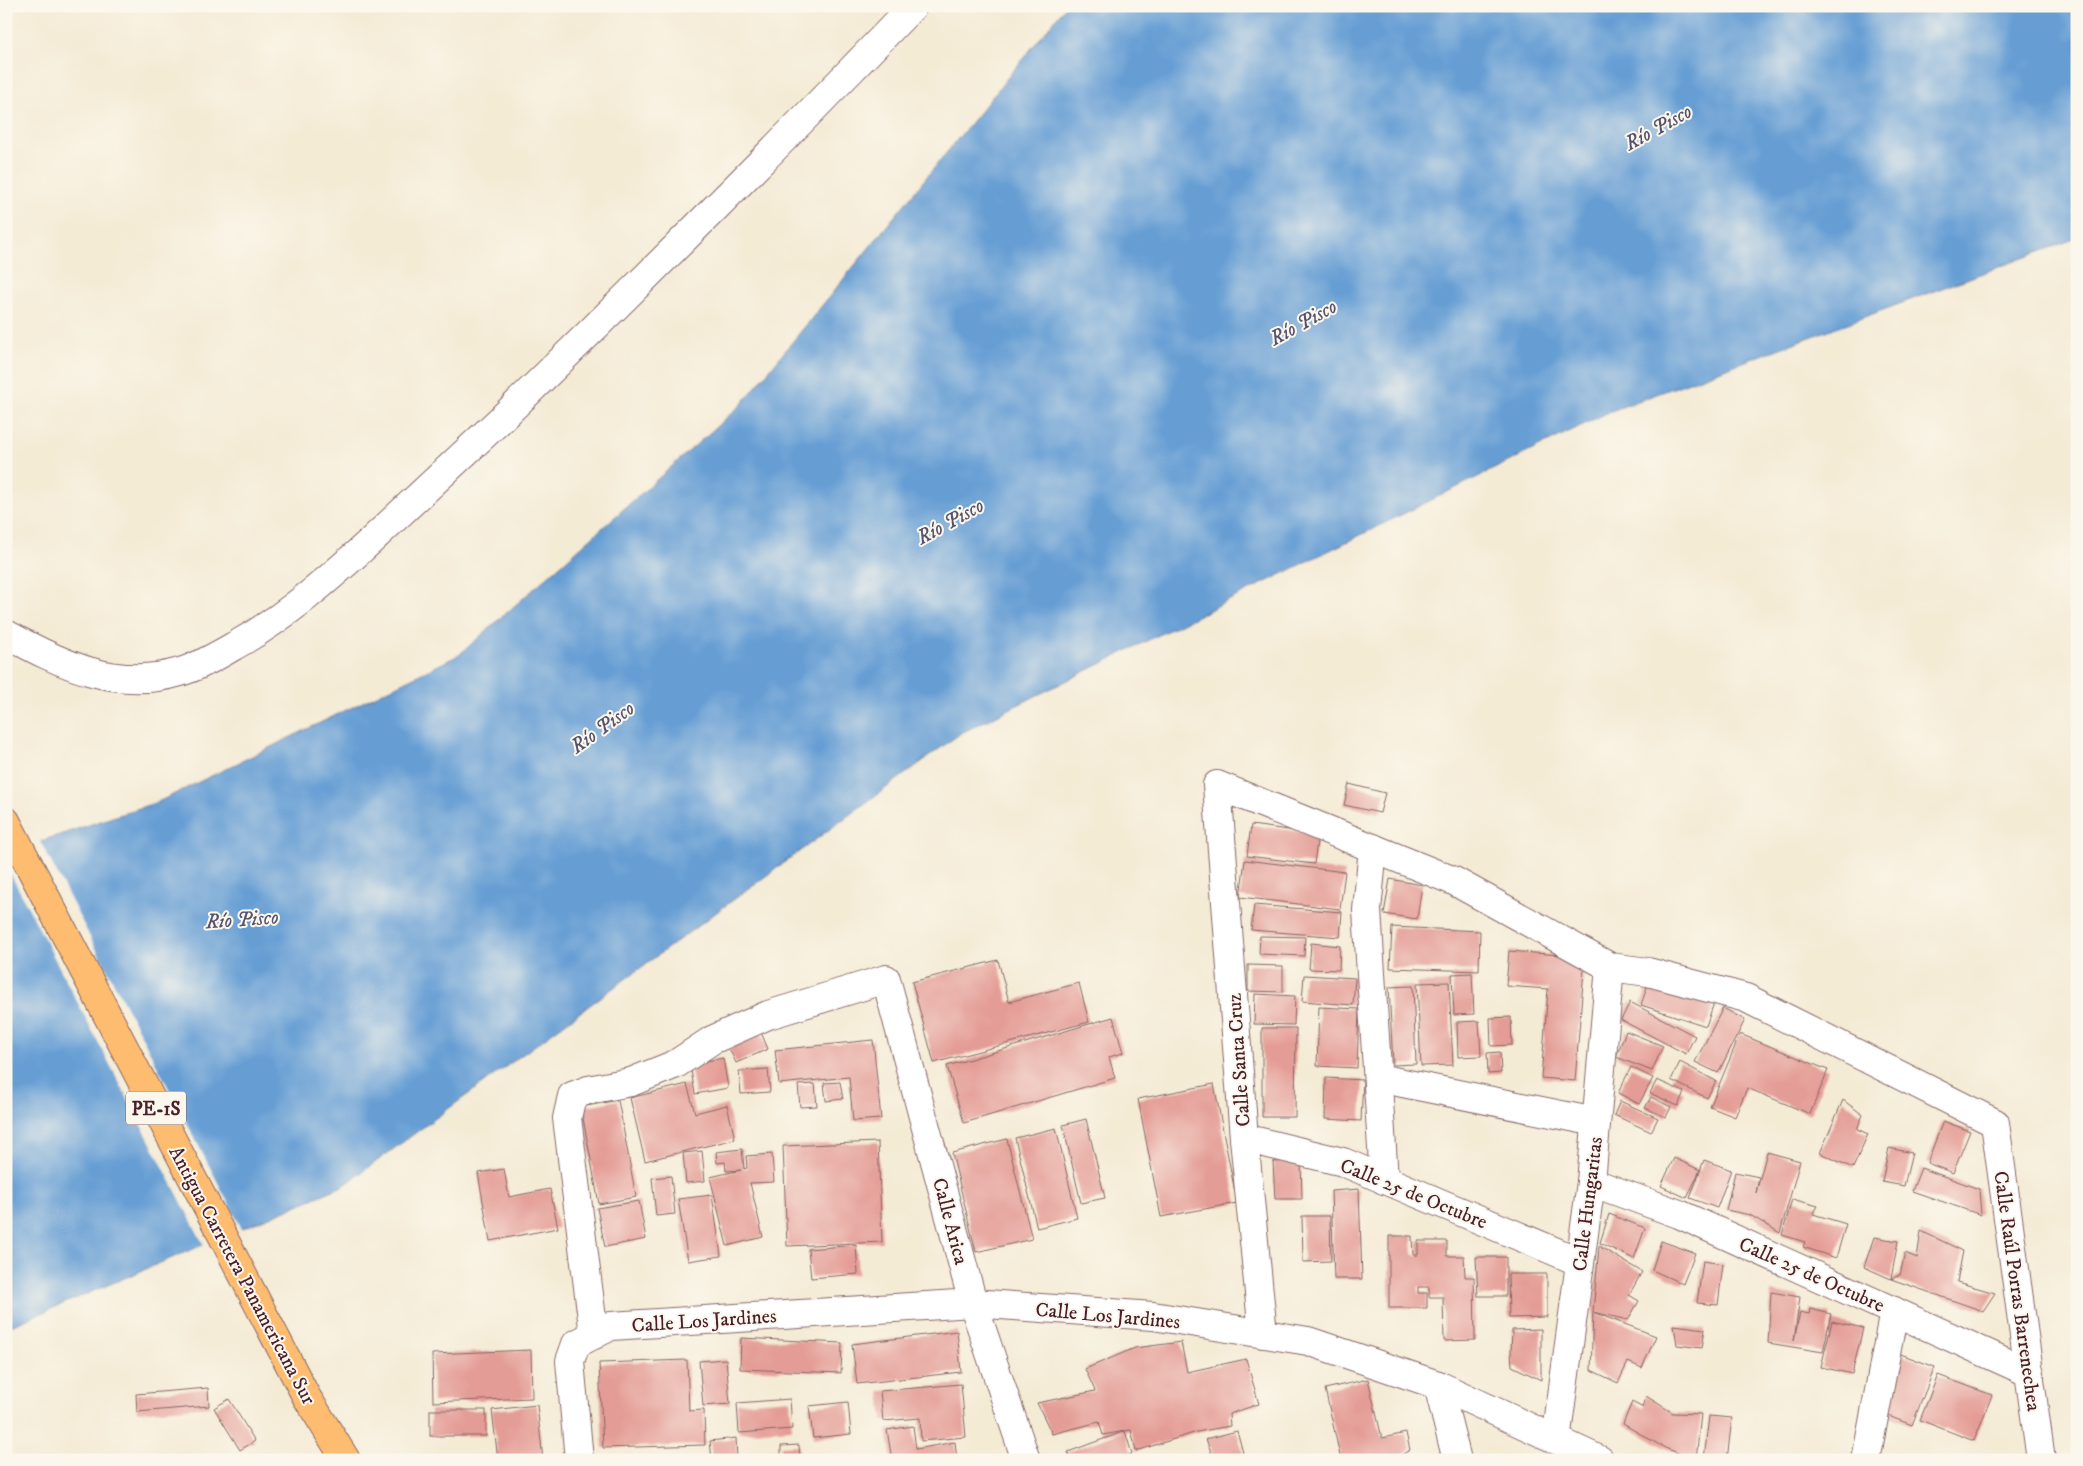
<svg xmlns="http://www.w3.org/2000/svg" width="2083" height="1466" font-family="'IM FELL DW Pica',serif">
<rect width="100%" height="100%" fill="#fbf7ec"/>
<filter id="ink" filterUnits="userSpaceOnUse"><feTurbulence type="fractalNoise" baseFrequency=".02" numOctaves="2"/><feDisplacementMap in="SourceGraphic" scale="10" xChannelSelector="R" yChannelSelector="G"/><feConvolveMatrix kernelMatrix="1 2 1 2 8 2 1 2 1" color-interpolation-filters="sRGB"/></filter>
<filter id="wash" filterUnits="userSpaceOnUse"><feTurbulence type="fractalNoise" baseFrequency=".0096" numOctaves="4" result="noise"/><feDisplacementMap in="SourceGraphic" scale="20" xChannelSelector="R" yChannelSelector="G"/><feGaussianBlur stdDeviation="1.12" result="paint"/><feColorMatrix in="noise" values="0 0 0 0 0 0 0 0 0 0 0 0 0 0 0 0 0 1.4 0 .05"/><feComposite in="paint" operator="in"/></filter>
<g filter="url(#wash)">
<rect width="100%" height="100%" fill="#f4ebd5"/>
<path fill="#669ed4" stroke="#585e80" d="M1066,6H2077V238L1611,411L961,733L343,1186L6,1328V853L160,801L459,655L741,405Z"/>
<path fill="#f4ebd5" d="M39,839L243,1231L205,1247L6,865V850Z"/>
<g id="blocks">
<g fill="#e49d96">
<path d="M1349,784L1385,793L1380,813L1344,805Z"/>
<path d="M1251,825L1318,834L1314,864L1247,856Z"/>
<path d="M1245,860L1345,872L1340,909L1240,897Z"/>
<path d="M1390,879L1422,885L1417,919L1384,914Z"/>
<path d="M1254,905L1342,912L1340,937L1251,930Z"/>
<path d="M1392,927L1480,931L1479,971L1390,968Z"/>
<path d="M1260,936L1305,937L1304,956L1259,954Z"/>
<path d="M1311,943L1340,946L1339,970L1309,969Z"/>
<path d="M1509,951L1585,957L1575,1081L1541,1078L1548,989L1506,986Z"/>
<path d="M998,960L1009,1002L1079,983L1089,1022L934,1063L912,982Z"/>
<path d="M1248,965L1283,966V992L1248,991Z"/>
<path d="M1472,973L1474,1014L1454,1015L1452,974Z"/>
<path d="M1304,975L1355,978L1353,1005L1302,1001Z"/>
<path d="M1651,975L1716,997L1706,1026L1641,1005Z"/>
<path d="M1449,982L1453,1065L1421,1066L1417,983Z"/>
<path d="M1413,986L1416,1064L1393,1065L1389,987Z"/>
<path d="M1255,994L1295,996L1294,1025L1254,1024Z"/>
<path d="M1630,1002L1695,1036L1686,1054L1621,1020Z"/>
<path d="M1319,1007L1359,1009L1357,1068L1317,1066Z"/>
<path d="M1723,1008L1745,1020L1718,1073L1695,1062Z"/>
<path d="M1113,1017L1123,1053L1109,1057L1115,1078L964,1123L947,1066Z"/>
<path d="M1511,1017L1512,1045L1491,1046L1490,1018Z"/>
<path d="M1479,1021L1481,1056L1458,1057L1457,1022Z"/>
<path d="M758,1025L768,1049L736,1063L725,1040Z"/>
<path d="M1262,1028H1296L1295,1117H1262Z"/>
<path d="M1626,1031L1663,1046L1652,1071L1616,1057Z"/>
<path d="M1740,1034L1828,1070L1810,1114L1747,1088L1735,1117L1710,1107Z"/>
<path d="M873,1040L881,1119L853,1121L849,1077L779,1084L775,1050Z"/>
<path d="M1500,1052L1501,1073L1488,1074L1487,1053Z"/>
<path d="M723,1058L728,1088L695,1094L690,1064Z"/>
<path d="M1680,1062L1716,1081L1707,1098L1671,1080Z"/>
<path d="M1631,1067L1653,1078L1639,1104L1618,1093Z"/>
<path d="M768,1069L770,1092L741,1094L739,1071Z"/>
<path d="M1326,1078L1363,1080L1361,1121L1325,1119Z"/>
<path d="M1657,1080L1684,1092L1678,1106L1650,1093Z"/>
<path d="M840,1082L843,1099L826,1101L824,1083Z"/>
<path d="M687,1084L695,1113L727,1105L735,1139L645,1161L630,1098Z"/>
<path d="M815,1084L817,1106L800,1107L798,1085Z"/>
<path d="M1214,1084L1237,1203L1161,1217L1138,1099Z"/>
<path d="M1651,1097L1671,1107L1666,1117L1645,1108Z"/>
<path d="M618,1100L636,1197L599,1204L581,1107Z"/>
<path d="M1843,1100L1863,1115L1857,1129L1868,1134L1853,1168L1820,1153Z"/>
<path d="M1620,1101L1658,1118L1651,1132L1614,1115Z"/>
<path d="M1086,1119L1105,1198L1081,1203L1063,1125Z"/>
<path d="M1943,1121L1970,1131L1953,1173L1927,1163Z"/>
<path d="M1056,1128L1077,1218L1037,1228L1015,1138Z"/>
<path d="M1007,1139L1032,1239L976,1252L952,1153Z"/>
<path d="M878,1142L882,1242L787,1246L783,1146Z"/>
<path d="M1889,1148L1912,1153L1904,1186L1882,1182Z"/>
<path d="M742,1149L744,1169L747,1168L746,1156L772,1154L774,1182L750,1183L763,1237L727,1246L710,1177L741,1170L726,1171L725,1162L717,1163L716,1152Z"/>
<path d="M702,1151L705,1181L686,1183L683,1153Z"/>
<path d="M1767,1152L1800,1161L1780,1233L1750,1215L1726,1210L1735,1172L1759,1177L1756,1193Z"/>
<path d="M1674,1158L1700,1170L1687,1198L1661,1186Z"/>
<path d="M1704,1160L1731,1170L1717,1208L1690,1198Z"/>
<path d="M1301,1161L1302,1199H1275L1273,1162Z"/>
<path d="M1921,1168L1979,1189L1981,1215L1912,1191Z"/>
<path d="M504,1169L509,1197L550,1189L558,1228L490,1241L478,1173Z"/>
<path d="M671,1176L675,1214L656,1216L652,1178Z"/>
<path d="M1359,1189L1362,1279H1334L1331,1191Z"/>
<path d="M712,1195L721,1256L688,1261L678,1199Z"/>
<path d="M1792,1199L1818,1206L1813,1214L1846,1224L1836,1258L1803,1247L1805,1242L1782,1235Z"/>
<path d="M639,1201L646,1239L605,1247L597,1208Z"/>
<path d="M1609,1214L1645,1228L1634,1259L1600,1243Z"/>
<path d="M1302,1216H1330L1331,1261L1303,1262Z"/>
<path d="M1921,1231L1963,1251L1957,1282L1995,1293L1983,1311L1891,1279L1900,1275L1905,1253L1917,1258Z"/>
<path d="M1389,1236H1412L1413,1255H1418V1241H1447V1256H1464L1465,1277H1474L1475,1340L1444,1341L1443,1297H1429V1287H1418V1293H1427V1308H1389Z"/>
<path d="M1874,1237L1898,1241L1891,1279L1864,1267Z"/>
<path d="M1661,1241L1695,1253L1683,1284L1652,1270Z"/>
<path d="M856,1245L858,1274L811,1278L808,1249Z"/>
<path d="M1599,1246L1642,1272L1629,1295L1639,1301L1628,1320L1593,1312Z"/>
<path d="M1476,1257H1506V1296H1478Z"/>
<path d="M1703,1261L1723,1264L1718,1305L1697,1303Z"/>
<path d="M1508,1274H1547V1317L1509,1318Z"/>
<path d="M1771,1292L1800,1297L1794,1341L1800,1312L1809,1314L1810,1309L1831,1314L1823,1352L1768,1343Z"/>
<path d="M1593,1312L1656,1336L1642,1368L1628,1362L1618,1383L1591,1370Z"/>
<path d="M1832,1321L1863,1328L1852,1374L1821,1367Z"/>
<path d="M1674,1325L1705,1329L1702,1348L1677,1345Z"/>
<path d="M1541,1329V1380L1512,1366L1511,1352L1512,1330Z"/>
<path d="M957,1331L961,1372L857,1384L852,1344Z"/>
<path d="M741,1338L842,1343L841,1373L740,1369Z"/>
<path d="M1181,1342L1187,1372L1246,1359L1259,1404L1229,1414L1230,1426L1197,1432L1136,1451L1131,1430L1125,1431L1132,1454L1116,1460H1071L1068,1452L1125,1431L1103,1435L1099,1422L1052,1434L1037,1403L1095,1391L1085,1369L1135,1348Z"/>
<path d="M531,1350L532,1398L433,1402L432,1354Z"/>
<path d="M1898,1353L1935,1367L1912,1425L1875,1411Z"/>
<path d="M726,1359L730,1404L703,1406L699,1361Z"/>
<path d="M687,1360L689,1411L704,1410L705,1445L603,1448L599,1363Z"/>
<path d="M1938,1375L1992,1395L1974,1441L1920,1420Z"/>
<path d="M1368,1379L1382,1438L1406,1433L1410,1450L1403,1454L1404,1460H1341L1325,1389Z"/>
<path d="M961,1384L966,1437L921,1441L920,1418L883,1421L880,1391Z"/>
<path d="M208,1388L209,1406L137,1412L136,1394Z"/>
<path d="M1646,1396L1673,1413L1701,1414L1696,1460L1665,1448L1623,1424L1632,1402L1643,1408Z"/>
<path d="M229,1399L255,1441L240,1450L214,1408Z"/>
<path d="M790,1399L792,1429L739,1433L737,1403Z"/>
<path d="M848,1402L851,1434L813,1438L809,1406Z"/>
<path d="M537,1405L543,1460H498L492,1410Z"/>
<rect x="430" y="1410" width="56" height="26"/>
<path d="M1709,1416L1732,1418L1727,1460H1704Z"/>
<path d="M913,1426L916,1449L955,1442L957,1460H892L887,1430Z"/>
<path d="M1237,1431L1245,1460H1214L1206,1439Z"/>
<path d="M736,1438L737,1459L712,1460L710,1441Z"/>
<path d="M799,1445L800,1460H781V1446Z"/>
</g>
</g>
</g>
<g filter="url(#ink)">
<use href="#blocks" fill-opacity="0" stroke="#866666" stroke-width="1"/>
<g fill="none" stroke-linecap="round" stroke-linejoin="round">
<defs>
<g id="minor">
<path d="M6,634C61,664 116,691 180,672C198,667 217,656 234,646C286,617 329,579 374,538C416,499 457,460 499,421C639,285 778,147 913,6"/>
<path d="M1373,848L1367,910L1384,1180"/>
<path d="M1378,1078L1596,1122"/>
<path d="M1244,1138L1343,1162L1580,1262"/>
<path d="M1591,1182L1679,1214L2030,1373"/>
<path d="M1263,1334L1244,1138L1217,785L1454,881L1610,967L1648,972L1746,998L1995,1123L2041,1460"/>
<path d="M594,1335L567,1118L572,1096L588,1090L631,1082L676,1064L712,1040L768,1015L886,979L973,1303L1026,1460"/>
<path d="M1438,1385L1457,1460"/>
<path d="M1556,1440L1591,1182L1610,967"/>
<path d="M579,1460L570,1361L576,1344L611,1326L973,1303L1153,1316L1308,1341L1438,1385L1600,1460"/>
<path d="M1866,1460L1894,1311"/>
</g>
<path id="trunk" d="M6,821L306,1396L346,1460"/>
</defs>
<use href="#minor" stroke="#866666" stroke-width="30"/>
<use href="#trunk" stroke="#866666" stroke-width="30"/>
<use href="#minor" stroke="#fff" stroke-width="28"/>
<use href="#trunk" stroke="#febc70" stroke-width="28"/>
</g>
</g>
<g text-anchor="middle" stroke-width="4" stroke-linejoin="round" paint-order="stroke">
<rect fill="#fbf7ec" stroke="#7f6065" stroke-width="1" x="126" y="1091.5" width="60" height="33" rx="4"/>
<g font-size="19" font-weight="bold" fill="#4a1f2b">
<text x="156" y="1115">PE-1S</text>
</g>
<g font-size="20" fill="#4a1f2b" stroke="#fbf7ec">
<text transform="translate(1238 1060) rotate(-94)" y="7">Calle Santa Cruz</text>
<text transform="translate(1414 1193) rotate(22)" y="7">Calle 25 de Octubre</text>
<text transform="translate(1587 1204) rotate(-83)" y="7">Calle Hungaritas</text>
<text transform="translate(951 1221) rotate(75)" y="7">Calle Arica</text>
<text transform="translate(1812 1274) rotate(24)" y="7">Calle 25 de Octubre</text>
<text transform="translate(243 1275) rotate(62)" y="7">Antigua Carretera Panamericana Sur</text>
<text transform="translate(2018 1291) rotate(82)" y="7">Calle Raúl Porras Barrenechea</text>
<text transform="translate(1108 1315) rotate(5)" y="7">Calle Los Jardines</text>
<text transform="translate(704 1320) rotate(-4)" y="7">Calle Los Jardines</text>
</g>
<g font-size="21" font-style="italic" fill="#55526f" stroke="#fbf7ec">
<text transform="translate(1658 127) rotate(-29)" y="7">Río Pisco</text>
<text transform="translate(1303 322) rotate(-29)" y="7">Río Pisco</text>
<text transform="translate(950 521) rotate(-29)" y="7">Río Pisco</text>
<text transform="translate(602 727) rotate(-36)" y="7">Río Pisco</text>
<text transform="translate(242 919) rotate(-4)" y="7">Río Pisco</text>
</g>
</g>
<rect width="2083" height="1466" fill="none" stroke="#fbf7ec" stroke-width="25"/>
</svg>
